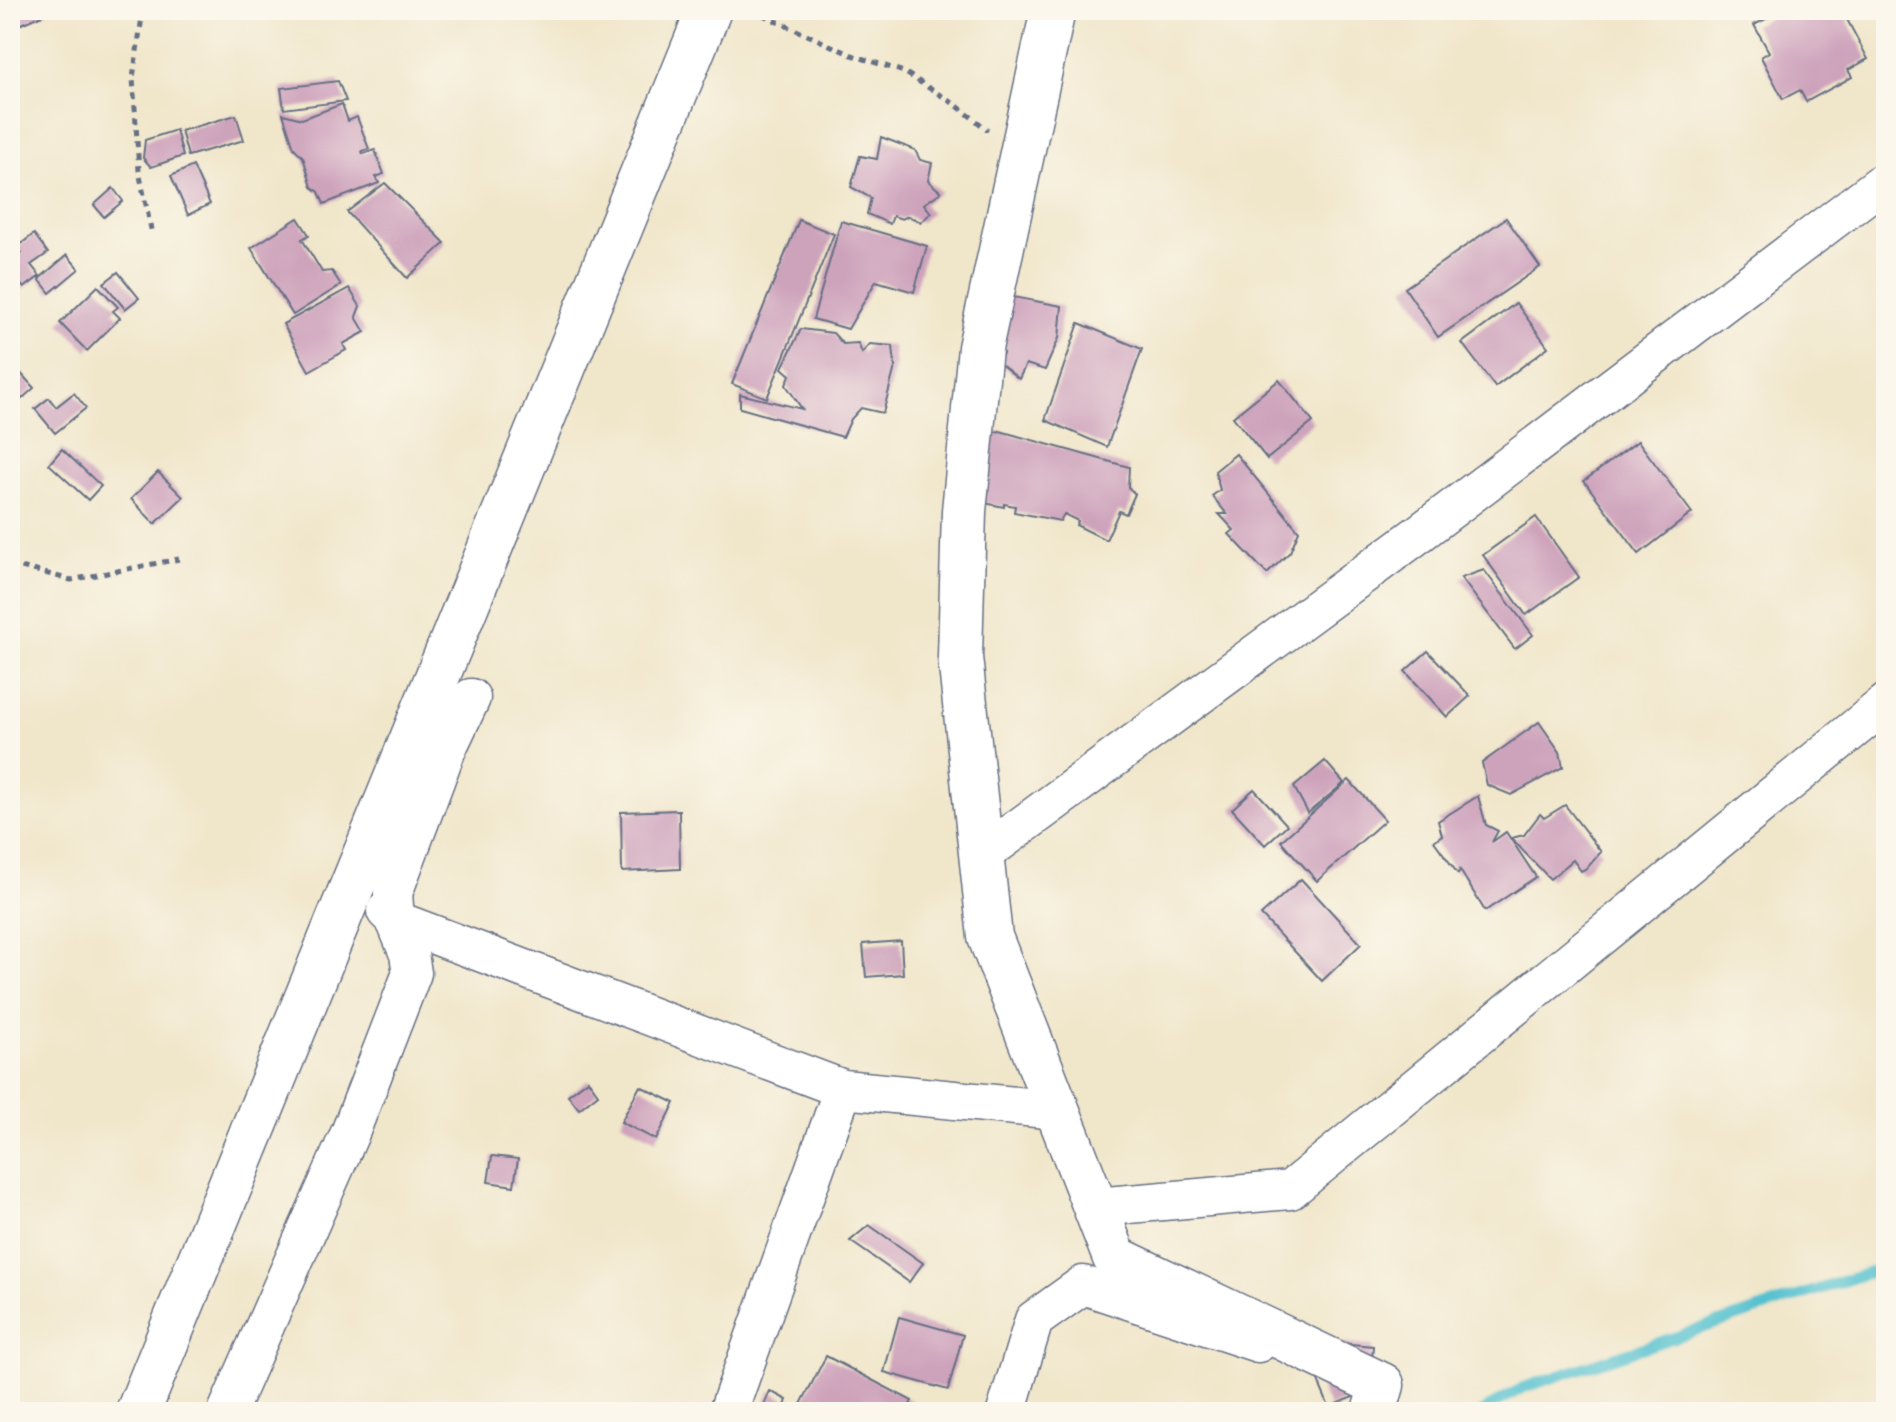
<svg xmlns="http://www.w3.org/2000/svg" width="1896" height="1422" font-family="'IM FELL Great Primer',serif">
<rect width="100%" height="100%" fill="#fbf7ec"/>
<filter id="ink" filterUnits="userSpaceOnUse"><feTurbulence type="fractalNoise" baseFrequency=".0125" numOctaves="2"/><feDisplacementMap in="SourceGraphic" scale="16" xChannelSelector="R" yChannelSelector="G"/><feConvolveMatrix kernelMatrix="1 2 1 2 8 2 1 2 1" color-interpolation-filters="sRGB"/></filter>
<filter id="wash" filterUnits="userSpaceOnUse"><feTurbulence type="fractalNoise" baseFrequency=".006" numOctaves="4" result="noise"/><feDisplacementMap in="SourceGraphic" scale="32" xChannelSelector="R" yChannelSelector="G"/><feGaussianBlur stdDeviation="1.8" result="paint"/><feColorMatrix in="noise" values="0 0 0 0 0 0 0 0 0 0 0 0 0 0 0 0 0 1.4 0 .05"/><feComposite in="paint" operator="in"/></filter>
<g filter="url(#wash)">
<rect width="100%" height="100%" fill="#f0e6ca"/>
<g fill="none" stroke-linecap="round" stroke-linejoin="round">
<path stroke="#55c1cf" stroke-width="11" d="M1481,1412L1522,1388L1886,1267"/>
</g>
<g id="blocks">
<g fill="#cda2bb">
<path d="M10,10H46L47,13L10,29Z"/>
<path d="M1783,10H1795L1797,13L1803,10H1842L1868,59L1848,70L1852,77L1806,102L1800,90L1783,99L1761,57L1769,52L1754,25Z"/>
<path d="M338,81L346,101L284,109L281,88Z"/>
<path d="M342,104L348,121L357,117L369,149L362,151L363,154L375,150L384,174L376,177L379,183L324,204L319,192L312,187L303,157L294,148L283,114L302,119Z"/>
<path d="M236,115L244,140L188,156L181,131Z"/>
<path d="M176,130L183,156L151,167L143,158L145,140Z"/>
<path d="M881,137L915,150L920,160L932,163L928,181L941,192L924,204L931,213L921,222L908,216L902,219L893,216L890,224L867,214L871,198L851,187L860,156L877,159Z"/>
<path d="M193,166L210,204L188,215L171,176Z"/>
<path d="M385,183L445,243L407,278L347,212Z"/>
<path d="M113,188L123,201L104,217L94,205Z"/>
<path d="M298,218L309,235L302,239L322,272L332,271L341,285L293,315L251,248Z"/>
<path d="M1506,218L1540,267L1438,337L1405,288Z"/>
<path d="M799,220L834,234L767,398L732,384Z"/>
<path d="M841,221L927,246L914,292L876,281L848,329L813,319Z"/>
<path d="M34,234L48,253L31,265L40,276L24,288L12,273L10,275V262L22,253L17,247Z"/>
<path d="M67,255L79,269L50,293L39,279Z"/>
<path d="M118,272L139,298L125,309L104,283Z"/>
<path d="M98,286L118,307L113,311L120,318L87,351L60,323Z"/>
<path d="M349,288L360,306L356,317L365,332L343,344L346,350L309,371L283,324Z"/>
<path d="M1008,296L1062,306L1059,338L1045,370L1026,364L1019,379L999,363L1003,353L981,341Z"/>
<path d="M1516,303L1548,347L1495,387L1462,343Z"/>
<path d="M1079,323L1142,349L1107,447L1045,420Z"/>
<path d="M801,329L833,333L843,344L858,343L862,353L870,344L893,346L895,367L883,413L861,408L851,419L843,437L740,408V394L802,409L786,385L790,375L782,368Z"/>
<path d="M10,361L34,388L14,406L10,401Z"/>
<path d="M1279,380L1313,422L1267,459L1233,417Z"/>
<path d="M74,393L86,408L55,433L35,409L49,398L56,407Z"/>
<path d="M1000,431L1129,467L1128,487L1135,494L1126,514L1119,511L1106,540L1076,525L1078,521L1064,514L1060,521L1014,512L1015,506L1004,504V507L965,499L984,434Z"/>
<path d="M1638,441L1692,513L1639,554L1584,481Z"/>
<path d="M62,449L101,486L88,500L49,464Z"/>
<path d="M1236,454L1299,531L1290,552L1267,574L1229,534L1234,530L1219,514H1227L1212,496L1220,490L1215,471Z"/>
<path d="M158,472L183,497L155,524L131,499Z"/>
<path d="M1536,517L1579,577L1526,615L1483,555Z"/>
<path d="M1484,570L1533,635L1515,649L1461,578Z"/>
<path d="M1428,651L1470,696L1447,717L1405,671Z"/>
<path d="M1539,722L1560,752L1563,767L1511,795L1487,785L1482,763Z"/>
<path d="M1325,761L1344,783L1308,813L1294,787Z"/>
<path d="M1349,780L1385,820L1317,881L1281,841Z"/>
<path d="M1254,789L1287,825L1265,845L1232,809Z"/>
<path d="M1478,796L1486,825L1498,831L1492,842L1506,832L1536,877L1485,911L1460,870L1458,874L1434,841L1442,835L1438,821Z"/>
<path d="M1565,805L1601,852L1587,868L1581,871L1573,860L1550,879L1511,838L1524,835L1540,814L1544,818Z"/>
<path d="M679,810L680,869L622,872L621,812Z"/>
<path d="M1301,879L1361,944L1322,981L1261,915Z"/>
<path d="M901,941L903,974L866,977L863,944Z"/>
<path d="M588,1080L598,1094L579,1109L568,1095Z"/>
<path d="M640,1086L675,1103L656,1140L621,1122Z"/>
<path d="M492,1156L518,1159L514,1186L488,1182Z"/>
<path d="M869,1225L923,1263L909,1282L850,1241Z"/>
<path d="M899,1317L963,1335L948,1390L884,1372Z"/>
<path d="M1327,1342L1373,1346L1372,1361L1382,1385L1329,1407L1318,1381L1324,1378Z"/>
<path d="M826,1356L912,1401L906,1412H816L801,1404Z"/>
<path d="M770,1391L787,1400L783,1412H761Z"/>
</g>
</g>
</g>
<g filter="url(#ink)">
<use href="#blocks" fill-opacity="0" stroke="#666f84" stroke-width="2"/>
<g fill="none" stroke-linecap="round" stroke-linejoin="round">
<defs>
<g id="street">
<path d="M982,855L1420,533L1886,180"/>
<path d="M386,911L395,920L843,1089L1057,1110"/>
<path d="M1095,1207L1290,1190L1886,703"/>
<path d="M227,1412L350,1133L412,973L409,954L395,920L393,893L446,751L471,698"/>
<path d="M728,1412L843,1089"/>
<path d="M1006,1412L1034,1320L1083,1285L1258,1343"/>
</g>
<path id="secondary" d="M1053,10L980,348L964,511L960,657L990,937L1115,1258L1382,1385L1374,1412"/>
<path id="highway" d="M138,1412L709,10"/>
</defs>
<use href="#street" stroke="#666f84" stroke-width="41"/>
<use href="#secondary" stroke="#666f84" stroke-width="47"/>
<use href="#highway" stroke="#666f84" stroke-width="47"/>
<g stroke="#666f84" stroke-width="5" stroke-dasharray="6 6" stroke-linecap="butt">
<path d="M143,10L133,78L139,171L152,234"/>
<path d="M752,10L852,55L904,72L956,105L988,130"/>
<path d="M10,564L71,580L179,559"/>
</g>
<use href="#street" stroke="#fff" stroke-width="38"/>
<use href="#secondary" stroke="#fff" stroke-width="44"/>
<use href="#highway" stroke="#fff" stroke-width="44"/>
</g>
</g>
<rect width="1896" height="1422" fill="none" stroke="#fbf7ec" stroke-width="40"/>
</svg>
